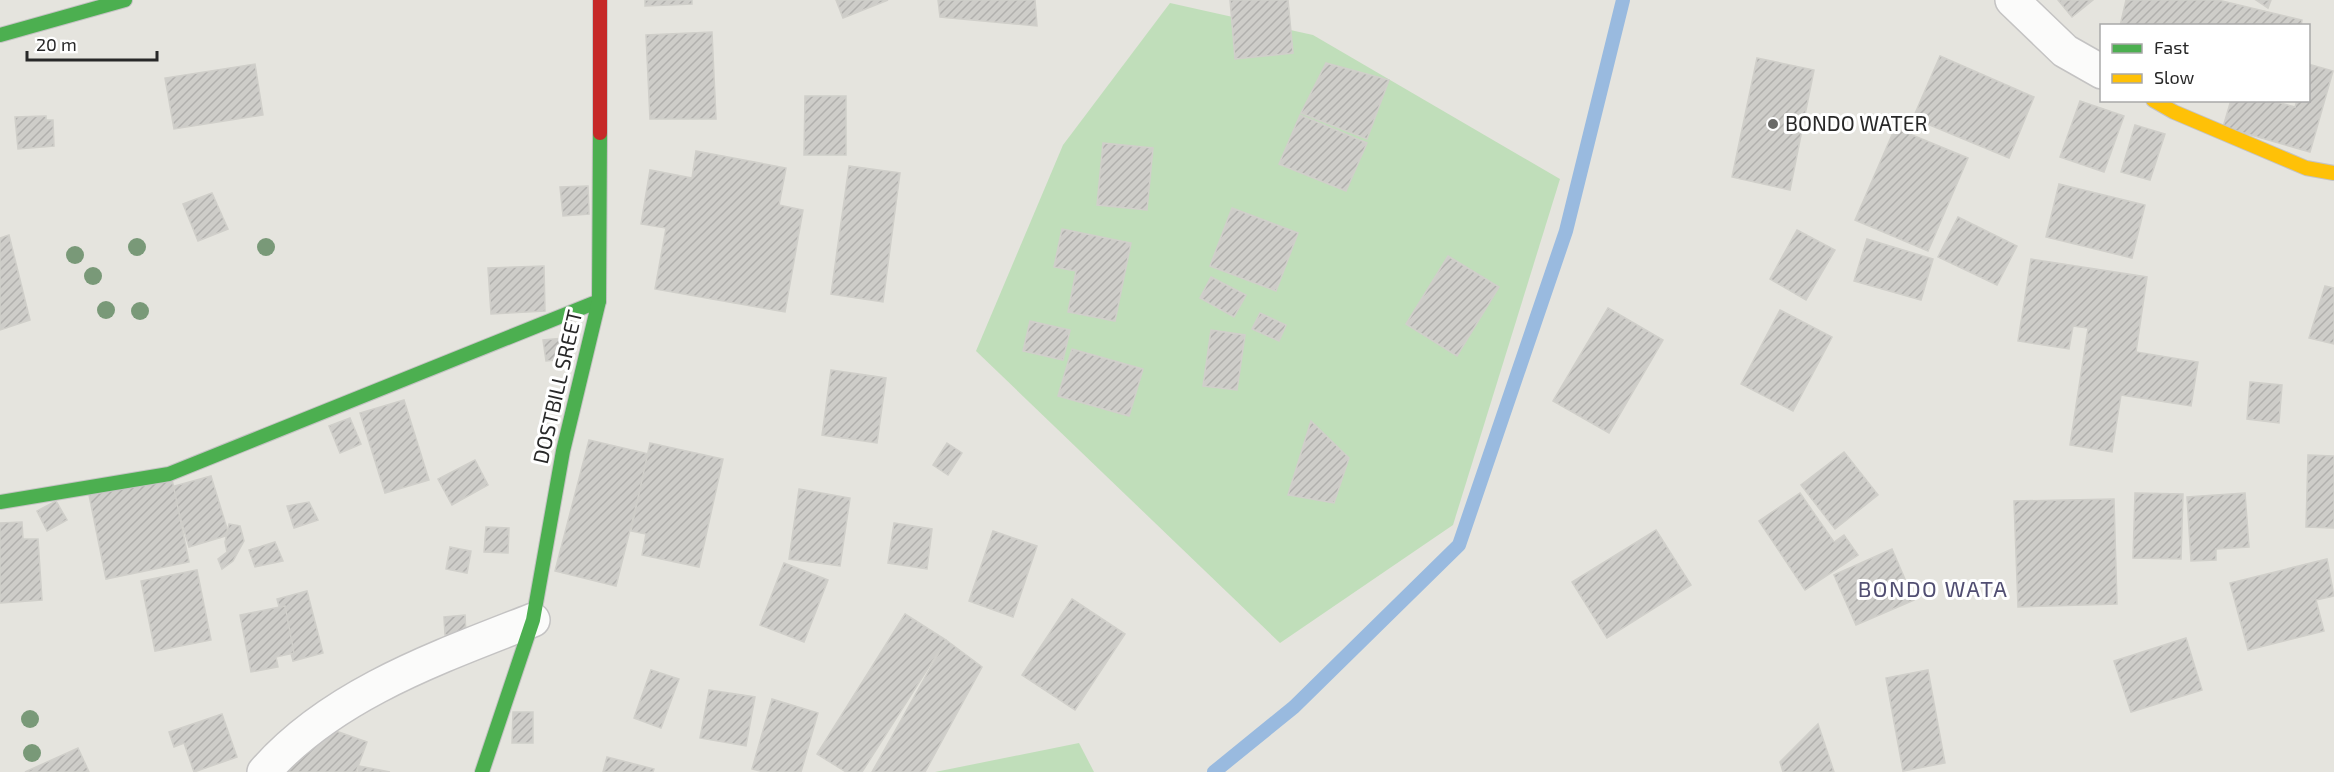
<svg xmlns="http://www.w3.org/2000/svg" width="2334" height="772" font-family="'Exo 2',sans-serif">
<defs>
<pattern id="building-hatch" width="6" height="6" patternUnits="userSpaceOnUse" patternTransform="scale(1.5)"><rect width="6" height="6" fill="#cecdc9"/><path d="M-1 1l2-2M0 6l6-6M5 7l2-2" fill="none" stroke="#b1b0ad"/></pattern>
</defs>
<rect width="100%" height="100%" fill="#e5e4de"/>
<g fill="#c0deba">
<path d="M1170,3L1313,35L1560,179L1453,525L1280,643L976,351L1063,145Z"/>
<path d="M1079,743L1094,772H935Z"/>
</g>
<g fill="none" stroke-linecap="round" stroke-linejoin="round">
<path stroke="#99badf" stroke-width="14" d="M1214,772L1294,707L1459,545L1566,231L1623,0"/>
</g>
<g fill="url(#building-hatch)" stroke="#d0cfca" stroke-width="1.5">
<path d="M645,0H692V4L645,6Z"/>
<path d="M836,0H888L843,18Z"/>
<path d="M938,0H1035L1037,26L940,17Z"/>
<path d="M1230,0H1288L1293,53L1235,59Z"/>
<path d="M2058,0H2093L2072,17Z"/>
<path d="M2126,0H2218L2302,20L2301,26H2120Z"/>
<path d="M2256,0H2271L2268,8Z"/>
<path d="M712,32L716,119H650L646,35Z"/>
<path d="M1940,56L2034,97L2009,158L1913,118Z"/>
<path d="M1757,58L1814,70L1790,190L1732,177Z"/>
<path d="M1326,63L1389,80L1367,139L1301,113Z"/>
<path d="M255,64L263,115L174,129L165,78Z"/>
<path d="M2308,64L2333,71L2310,152L2223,127L2231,100H2270L2295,107L2297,100H2308Z"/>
<path d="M805,96H846V155H804Z"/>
<path d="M2080,101L2124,116L2104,172L2060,157Z"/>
<path d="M1300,115L1367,143L1346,191L1279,164Z"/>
<path d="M46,116V120H53L54,146L18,149L15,117Z"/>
<path d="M2135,125L2165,134L2150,180L2121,172Z"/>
<path d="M1895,128L1968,158L1928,251L1855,220Z"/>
<path d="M1103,143L1153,148L1147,210L1097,205Z"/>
<path d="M696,151L786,168L779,205L803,210L785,312L655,289L666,228L641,224L650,170L692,178Z"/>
<path d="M849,166L900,173L883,302L831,294Z"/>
<path d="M2059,184L2145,205L2132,258L2046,237Z"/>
<path d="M588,186L589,214L563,216L560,187Z"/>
<path d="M212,193L228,229L198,241L183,204Z"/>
<path d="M1232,208L1298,233L1276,291L1210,266Z"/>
<path d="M1958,217L2017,246L1997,285L1938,257Z"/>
<path d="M1062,229L1131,243L1115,321L1068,312L1076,271L1054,267Z"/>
<path d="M1797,230L1835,250L1806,300L1770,279Z"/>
<path d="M9,235L30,320L0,330V238Z"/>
<path d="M1867,239L1933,259L1921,300L1854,281Z"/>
<path d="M1448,256L1499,287L1457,356L1406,324Z"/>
<path d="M2031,259L2147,277L2136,352L2198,362L2191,406L2121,395L2112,452L2070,445L2088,328L2073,326L2069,349L2018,341Z"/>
<path d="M544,266L545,311L491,314L488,268Z"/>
<path d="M1211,277L1246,295L1234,317L1200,298Z"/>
<path d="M2325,286L2334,288V344L2309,338Z"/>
<path d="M1608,308L1663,340L1609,433L1553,401Z"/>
<path d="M1780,310L1832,337L1793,411L1741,384Z"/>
<path d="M1260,313L1286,325L1279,341L1252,329Z"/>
<path d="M1030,321L1070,330L1063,360L1023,351Z"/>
<path d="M1211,330L1245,335L1237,390L1203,386Z"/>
<path d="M564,338L567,359L546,361L543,340Z"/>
<path d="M1072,349L1143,369L1129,416L1058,396Z"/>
<path d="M831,370L886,378L877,443L822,435Z"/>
<path d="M2250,382L2282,385L2279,423L2247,419Z"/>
<path d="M404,400L429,480L385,493L360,413Z"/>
<path d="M350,418L361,444L340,453L329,426Z"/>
<path d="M1311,421L1349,458L1334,503L1288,495Z"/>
<path d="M589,440L649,454L616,586L555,571Z"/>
<path d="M650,443L723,459L699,567L642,555L646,534L631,531Z"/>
<path d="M947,443L962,453L948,475L933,465Z"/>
<path d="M1844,452L1878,495L1835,529L1801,485Z"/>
<path d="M2308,455L2334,456V528L2306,527Z"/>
<path d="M475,460L488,485L452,505L438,479Z"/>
<path d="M211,476L229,535L189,547L171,487Z"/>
<path d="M172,479L189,562L106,579L89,495Z"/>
<path d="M799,489L850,498L840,566L789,559Z"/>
<path d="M1800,493L1834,542L1844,535L1858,555L1805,590L1759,521Z"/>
<path d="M2135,493L2183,494L2181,559L2133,558Z"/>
<path d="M2245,493L2249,547L2216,549V560L2191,561L2187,497Z"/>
<path d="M2114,499L2117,604L2018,607L2014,501Z"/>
<path d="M56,501L67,520L47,531L37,511Z"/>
<path d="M309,502L318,520L294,528L287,506Z"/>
<path d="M22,522L23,539H38L42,600L0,603V523Z"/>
<path d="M894,523L932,529L927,569L888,563Z"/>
<path d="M229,524L240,526L244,541L233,561L222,569L218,559L227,552L225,542Z"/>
<path d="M486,527L509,528L508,553L484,552Z"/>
<path d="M1656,530L1691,585L1607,638L1572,582Z"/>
<path d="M993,531L1037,546L1013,617L969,601Z"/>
<path d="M275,542L283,561L255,567L249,550Z"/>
<path d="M450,547L471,551L467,573L446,569Z"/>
<path d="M1892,549L1914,600L1856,625L1834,575Z"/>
<path d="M2327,559L2334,596L2316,600L2324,631L2248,650L2230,583Z"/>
<path d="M784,563L828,580L804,642L760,625Z"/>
<path d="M197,570L211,640L155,651L141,581Z"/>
<path d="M307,591L323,653L293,661L277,599Z"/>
<path d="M1072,599L1125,634L1075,710L1022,675Z"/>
<path d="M285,606L294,653L276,657L278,667L251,672L240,615Z"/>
<path d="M905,614L946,640L862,772H846L817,754Z"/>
<path d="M465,615L466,634L445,635L444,617Z"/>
<path d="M2186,638L2202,690L2131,712L2114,661Z"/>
<path d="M946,640L982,667L925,772H872Z"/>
<path d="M651,670L679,679L661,728L634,718Z"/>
<path d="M1928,670L1945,763L1903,771L1886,678Z"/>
<path d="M709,690L755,697L746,746L700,738Z"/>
<path d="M772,699L818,713L801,772H764L752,769Z"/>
<path d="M513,712H533V743H512Z"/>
<path d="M222,714L237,757L194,772L184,743L174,747L169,732Z"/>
<path d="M1818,724L1834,772H1783L1780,762Z"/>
<path d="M319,725L367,742L356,772H286Z"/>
<path d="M78,748L89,772H25Z"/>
<path d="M607,757L654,769L653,772H603Z"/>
<path d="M359,766L390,772H358Z"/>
</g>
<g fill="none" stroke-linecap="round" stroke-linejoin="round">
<defs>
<g id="street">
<path d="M2012,0L2065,51L2102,72"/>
<path d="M264,772C332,694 439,657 533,620"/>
</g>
<g id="fast">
<path d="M0,35L125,0"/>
<path d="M0,502L169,474L599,301"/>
<path d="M482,772L533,620L563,451L599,301L600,133"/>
</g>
<path id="slow" d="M2153,100L2174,112L2306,168L2334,173"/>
<path id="jam" d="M600,133V0"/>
</defs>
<use href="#street" stroke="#c4c3c3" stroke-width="36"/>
<use href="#fast" stroke="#c4c3c3" stroke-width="16"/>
<use href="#slow" stroke="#c4c3c3" stroke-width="16"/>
<use href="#jam" stroke="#c4c3c3" stroke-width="16"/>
<use href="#street" stroke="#fbfbfa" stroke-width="33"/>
<use href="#fast" stroke="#4caf50" stroke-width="14"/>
<use href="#slow" stroke="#ffc107" stroke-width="14"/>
<use href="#jam" stroke="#c62828" stroke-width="14"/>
</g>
<g fill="#799978">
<circle cx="137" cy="247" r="9"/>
<circle cx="266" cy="247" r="9"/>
<circle cx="75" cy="255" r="9"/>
<circle cx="93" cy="276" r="9"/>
<circle cx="106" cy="310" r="9"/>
<circle cx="140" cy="311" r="9"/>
<circle cx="30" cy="719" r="9"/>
<circle cx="32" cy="753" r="9"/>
</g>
<circle fill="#6a6a68" stroke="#fff" stroke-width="2" cx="1773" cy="124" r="6"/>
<g text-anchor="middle" stroke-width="6" stroke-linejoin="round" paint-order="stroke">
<g font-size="21" fill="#282828" stroke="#fff" text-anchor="start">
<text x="1785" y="131">BONDO WATER</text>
</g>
<g font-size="21" fill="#282828" stroke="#fff">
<text transform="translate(558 387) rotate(-77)" y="7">DOSTBILL SREET</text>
</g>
<g font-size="22" letter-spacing="1.5" fill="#514e72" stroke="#fff">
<text x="1933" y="597">BONDO WATA</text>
</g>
</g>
<rect x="2100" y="24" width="210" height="78" fill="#ffffff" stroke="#a9a9a9" stroke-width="1.5"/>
<rect x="2112" y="44" width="30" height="9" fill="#4caf50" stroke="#a9a9a9" stroke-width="1.5"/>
<text x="2154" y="54" font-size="18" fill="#282828">Fast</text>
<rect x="2112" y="74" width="30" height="9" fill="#ffc107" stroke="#a9a9a9" stroke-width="1.5"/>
<text x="2154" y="84" font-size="18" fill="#282828">Slow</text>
<path d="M27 51v9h130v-9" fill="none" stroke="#282828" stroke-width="3"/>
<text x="36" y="51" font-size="18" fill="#282828" stroke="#ffffff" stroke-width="4.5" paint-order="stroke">20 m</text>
</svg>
